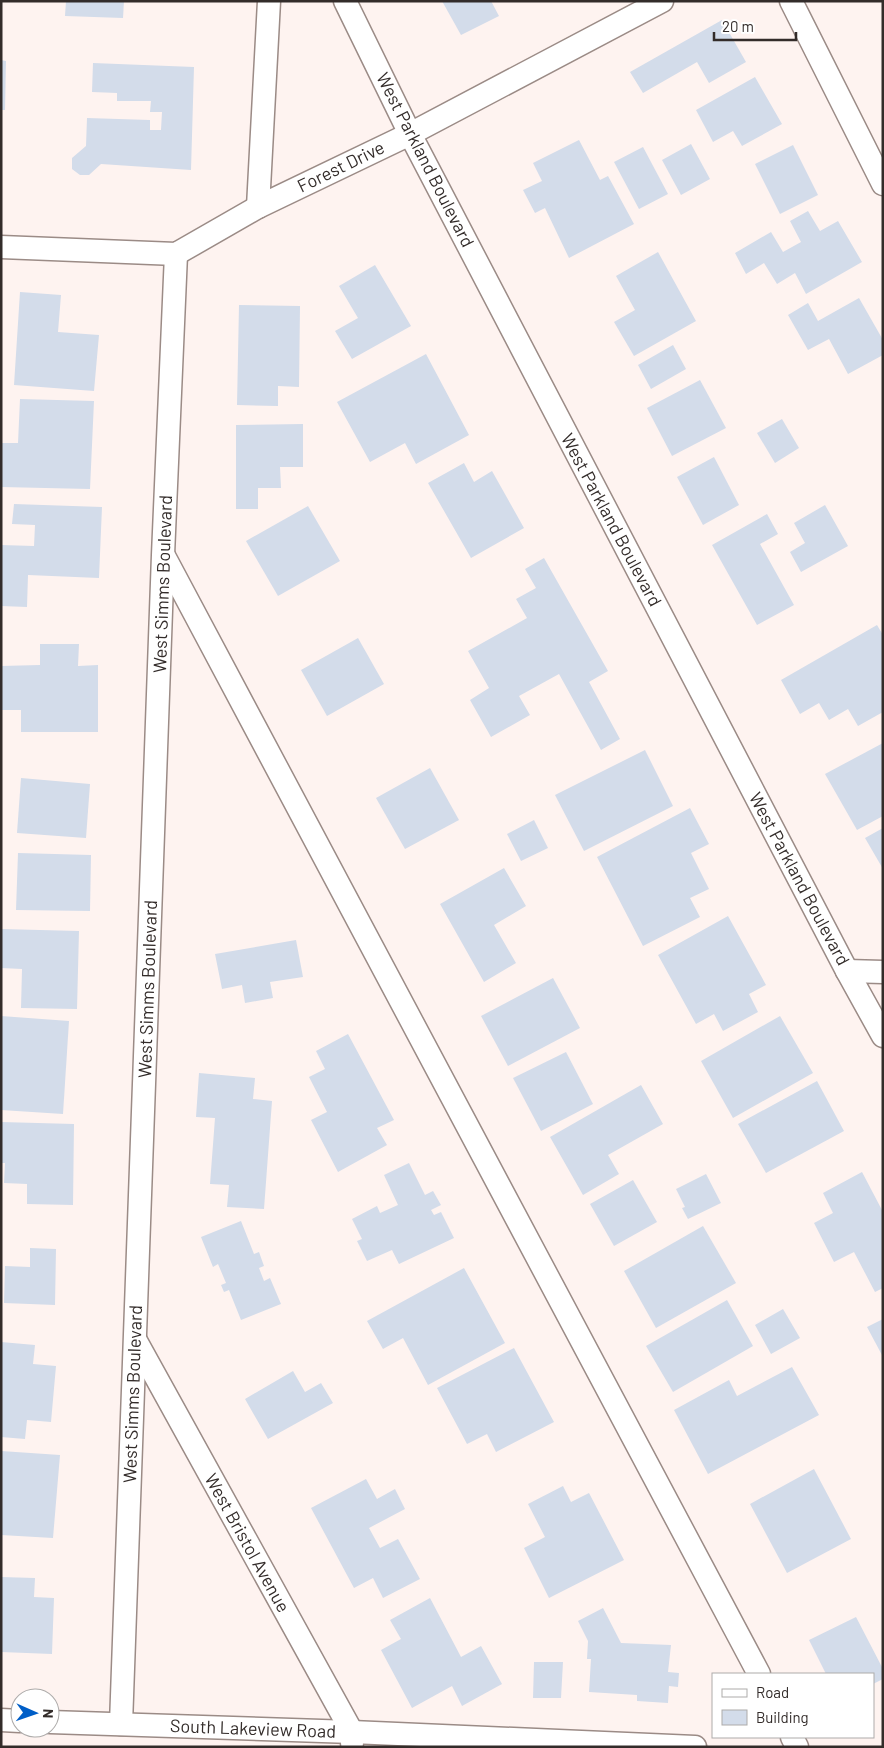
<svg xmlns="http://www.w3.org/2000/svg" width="884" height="1748" font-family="Barlow,sans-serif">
<rect width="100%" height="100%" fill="#fef3f0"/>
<g fill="#d3dcea">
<path d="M66,1H124L123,18L65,16Z"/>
<path d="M442,1H491L499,16L461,35Z"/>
<path d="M722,20L746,62L709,83L697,62L643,93L630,72Z"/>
<path d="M1,60L6,61L5,110H1Z"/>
<path d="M93,63L194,67L191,170L101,164L89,175H80L72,169V158L86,146L87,118L150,120V130H161L162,112H150L151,101H117V93L92,92Z"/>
<path d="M755,77L782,124L742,146L733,131L713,142L696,110Z"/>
<path d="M579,140L600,180L608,176L634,224L569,258L545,208L535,213L523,190L542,181L533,163Z"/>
<path d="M691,144L710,179L681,195L662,160Z"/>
<path d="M793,145L818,195L780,214L755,164Z"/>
<path d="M643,147L668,194L639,209L614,162Z"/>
<path d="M808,211L820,231L838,221L862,262L806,294L795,273L777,284L764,263L746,274L735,253L771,232L783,252L801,242L790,221Z"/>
<path d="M658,252L696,321L634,356L614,322L635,310L616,276Z"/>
<path d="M375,265L411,326L352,359L335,331L358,318L339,286Z"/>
<path d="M20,292L61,295L58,332L99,335L94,391L14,385Z"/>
<path d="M859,298L883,340V355L848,374L829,339L808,350L788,315L808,303L818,321Z"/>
<path d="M239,305L300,306L299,387L278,386V406L237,405Z"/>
<path d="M673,345L686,369L651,389L638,365Z"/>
<path d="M426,354L469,435L416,464L405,443L370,462L337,402Z"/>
<path d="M700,380L726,428L672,456L647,408Z"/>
<path d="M20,399L94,401L90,489L1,487V443H18Z"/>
<path d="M782,419L799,448L775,463L757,433Z"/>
<path d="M303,424V467H280L281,488H258V509H236V425Z"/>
<path d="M714,457L739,505L703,525L677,477Z"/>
<path d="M464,463L474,482L492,471L524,528L471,558L428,483Z"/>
<path d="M14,504L102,507L99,578L28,575L27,607L1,606V545L34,546L35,525L12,524Z"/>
<path d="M825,505L848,546L801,572L790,552L805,543L794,523Z"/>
<path d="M308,506L340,561L278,596L246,541Z"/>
<path d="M767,514L778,534L760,544L794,605L757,625L712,545Z"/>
<path d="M544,558L608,671L589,682L620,739L601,750L559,674L519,696L530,715L491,737L470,700L489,688L468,651L527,618L516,599L536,588L525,569Z"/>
<path d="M877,625L883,635V712L858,726L848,709L829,720L819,703L800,714L781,680Z"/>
<path d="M358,638L384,684L327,716L301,670Z"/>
<path d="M40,644H79L78,666L98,665V732H21V710H2L1,666L40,665Z"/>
<path d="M883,743V816L857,830L825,774Z"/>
<path d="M645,750L673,806L584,851L555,795Z"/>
<path d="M430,768L459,820L405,849L376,798Z"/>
<path d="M21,778L90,784L86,838L17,833Z"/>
<path d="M690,808L709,844L691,853L709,889L690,898L700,917L643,946L597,857Z"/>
<path d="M534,820L548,848L521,861L507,834Z"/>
<path d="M883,828V869L865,838Z"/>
<path d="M18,853L91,855L90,911L16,910Z"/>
<path d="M504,868L526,906L494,925L516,963L484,982L440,904Z"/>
<path d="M728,916L766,985L749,994L758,1012L723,1031L714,1014L696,1024L658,955Z"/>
<path d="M1,929L79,931L77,1009L21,1008L22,969L1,968Z"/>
<path d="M296,940L303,977L270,982L273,998L245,1003L242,985L222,989L215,954Z"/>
<path d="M553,978L580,1028L508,1066L481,1016Z"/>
<path d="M1,1016L69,1021L63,1114L1,1110Z"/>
<path d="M780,1016L813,1073L733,1118L701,1061Z"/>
<path d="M348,1034L394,1120L377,1128L387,1145L338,1172L311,1120L327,1112L309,1077L325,1069L316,1051Z"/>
<path d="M566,1052L593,1104L541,1131L513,1078Z"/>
<path d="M199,1073L255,1078L253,1099L272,1101L264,1209L227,1207L229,1185L210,1184L215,1118L196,1117Z"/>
<path d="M817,1081L844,1131L766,1173L738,1124Z"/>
<path d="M641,1085L663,1124L608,1155L619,1174L583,1195L550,1137Z"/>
<path d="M1,1122L74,1124L73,1205L27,1204V1184L4,1183L5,1163H1Z"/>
<path d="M409,1163L425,1195L433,1191L441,1205L431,1210L434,1215L441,1212L454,1238L399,1264L392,1250L367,1261L357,1241L362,1239L352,1219L377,1206L380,1213L398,1205L384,1175Z"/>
<path d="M862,1172L883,1212V1288L875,1292L854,1252L834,1262L814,1223L833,1213L823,1193Z"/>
<path d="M706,1174L721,1203L688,1219L682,1208L685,1207L676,1189Z"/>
<path d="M633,1180L657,1222L614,1246L590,1204Z"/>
<path d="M241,1221L254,1254L259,1252L264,1266L259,1268L264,1281L270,1278L281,1304L241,1320L229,1290L224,1292L221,1285L226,1283L218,1264L213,1267L201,1237Z"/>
<path d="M703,1226L736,1283L656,1328L624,1271Z"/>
<path d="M30,1248L56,1249L55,1305L4,1303L5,1266L30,1267Z"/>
<path d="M464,1268L505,1343L428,1385L403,1338L383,1349L367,1321Z"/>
<path d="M727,1300L753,1346L673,1392L646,1346Z"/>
<path d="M783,1309L800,1338L771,1354L755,1325Z"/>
<path d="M883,1319V1357L867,1327Z"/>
<path d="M1,1342L35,1345L33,1364L56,1366L51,1422L27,1420L25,1439L1,1437Z"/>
<path d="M514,1348L554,1422L496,1452L487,1434L467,1444L437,1388Z"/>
<path d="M792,1367L819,1415L708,1474L674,1410L729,1380L737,1396Z"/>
<path d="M293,1371L305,1392L321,1383L333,1403L268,1439L245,1399Z"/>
<path d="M1,1451L60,1455L53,1538L1,1535Z"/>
<path d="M814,1469L851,1539L787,1573L750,1504Z"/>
<path d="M366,1479L377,1499L395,1489L405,1509L369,1528L380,1548L398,1539L420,1579L383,1598L373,1578L354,1588L311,1508Z"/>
<path d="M563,1486L571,1502L589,1493L624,1560L549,1598L524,1548L545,1537L528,1504Z"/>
<path d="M1,1577L35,1578L34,1597L54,1598L52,1654L1,1652Z"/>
<path d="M430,1598L461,1657L481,1646L502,1684L462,1706L452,1686L412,1708L381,1650L401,1639L390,1620Z"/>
<path d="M603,1608L621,1643L671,1645L668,1672L679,1673L678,1687L669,1686L668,1703L637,1701V1695L589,1692L591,1659H587L588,1641L578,1621Z"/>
<path d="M856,1617L883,1669V1679L873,1684V1674H826L809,1640Z"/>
<path d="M534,1662H563L561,1698H533Z"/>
</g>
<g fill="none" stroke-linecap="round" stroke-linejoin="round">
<defs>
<g id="minor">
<path d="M345,1L410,134L847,971L883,1036"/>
<path d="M791,1L883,184"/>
<path d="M258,207L269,1"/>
<path d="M1,247L176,254L258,207L410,134L662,1"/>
<path d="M164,556L759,1674"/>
<path d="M847,971L883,972"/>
<path d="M136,1341L352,1732V1743"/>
<path d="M1,1720L20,1721"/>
<path d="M50,1722L352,1732L695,1747"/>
<path d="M121,1724L163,555L176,254"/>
<path d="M792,1737L797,1747"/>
</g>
</defs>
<use href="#minor" stroke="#9b8b86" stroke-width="25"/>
<use href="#minor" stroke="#fff" stroke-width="22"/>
</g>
<g text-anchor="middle" stroke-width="4" stroke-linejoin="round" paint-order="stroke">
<g font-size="18" fill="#332c2a" stroke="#fff">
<text transform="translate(425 160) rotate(63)" y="6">West Parkland Boulevard</text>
<text transform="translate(341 167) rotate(-26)" y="6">Forest Drive</text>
<text transform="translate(611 520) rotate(62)" y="6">West Parkland Boulevard</text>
<text transform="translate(163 584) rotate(-88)" y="6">West Simms Boulevard</text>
<text transform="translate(799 879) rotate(62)" y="6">West Parkland Boulevard</text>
<text transform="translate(148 989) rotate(-88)" y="6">West Simms Boulevard</text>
<text transform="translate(133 1394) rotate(-88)" y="6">West Simms Boulevard</text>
<text transform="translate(247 1543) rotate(61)" y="6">West Bristol Avenue</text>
<text transform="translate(253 1729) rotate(2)" y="6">South Lakeview Road</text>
</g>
</g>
<rect width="884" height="1748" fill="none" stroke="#332c2a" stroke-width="5"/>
<rect x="712" y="1673" width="162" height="65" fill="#ffffff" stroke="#adabaa"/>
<rect x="722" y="1689" width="25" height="8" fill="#ffffff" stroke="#adabaa"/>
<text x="756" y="1698" font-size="15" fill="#332c2a">Road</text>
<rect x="722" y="1710" width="25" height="15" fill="#d3dcea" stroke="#adabaa"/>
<text x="756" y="1723" font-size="15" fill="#332c2a">Building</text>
<g transform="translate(35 1713) rotate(92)"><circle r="24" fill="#ffffff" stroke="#adabaa"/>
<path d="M0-4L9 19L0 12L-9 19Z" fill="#005ec7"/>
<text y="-8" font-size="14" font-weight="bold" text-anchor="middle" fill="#332c2a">N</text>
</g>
<path d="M714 32v8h82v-8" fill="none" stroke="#332c2a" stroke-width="2.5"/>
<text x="722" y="32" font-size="15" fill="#332c2a" stroke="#ffffff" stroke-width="4" paint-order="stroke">20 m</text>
</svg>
